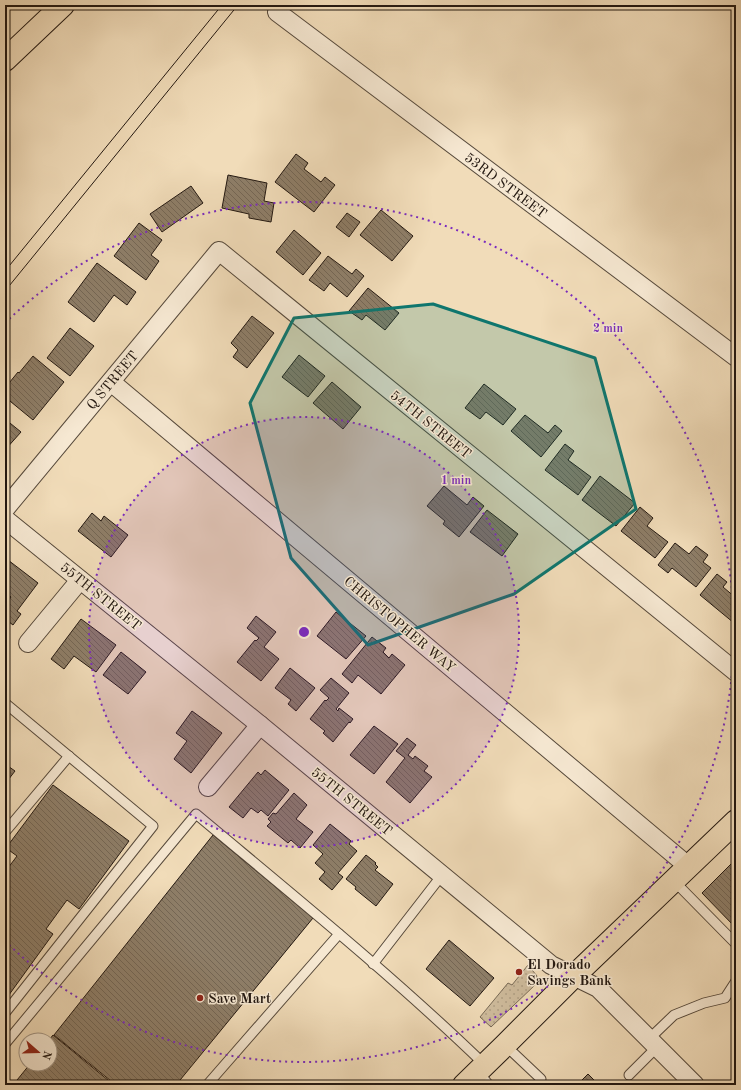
<svg xmlns="http://www.w3.org/2000/svg" width="741" height="1090" font-family="'Old Standard TT',serif">
<defs>
<pattern id="grass-dots" width="8" height="8" patternUnits="userSpaceOnUse"><rect width="8" height="8" fill="#cebb9c"/><path d="M2 2h.1M6 6h.1" fill="none" stroke="#b1a085" stroke-width="1.8" stroke-linecap="round"/></pattern>
<pattern id="building-back-hatch" width="6" height="6" patternUnits="userSpaceOnUse"><rect width="6" height="6" fill="#8e7e68"/><path d="M-1 5l2 2M0 0l6 6M5-1l2 2" fill="none" stroke="#746654"/></pattern>
</defs>
<rect width="100%" height="100%" fill="#f1dcb9"/>
<filter id="stains"><feTurbulence type="fractalNoise" baseFrequency=".005" numOctaves="4"/><feColorMatrix values="0 0 0 0 .2 0 0 0 0 .09 0 0 0 0 .02 0 0 0 .5 -.17"/></filter>
<radialGradient id="worn" r=".72"><stop offset=".6" stop-color="#630" stop-opacity="0"/><stop offset="1" stop-color="#630" stop-opacity=".3"/></radialGradient>
<path fill="url(#grass-dots)" stroke="#786a56" d="M528,965L537,976L535,985L491,1027L480,1017L508,983L512,985Z"/>
<g fill="url(#building-back-hatch)" stroke="#231811">
<path d="M296,154L308,163L304,169L321,182L325,177L335,185L314,212L275,182Z"/>
<path d="M228,175L267,183L264,201L274,203L271,222L249,218V214L222,208Z"/>
<path d="M191,186L203,203L162,232L150,214Z"/>
<path d="M381,210L413,236L392,261L360,235Z"/>
<path d="M347,213L360,222L349,237L336,227Z"/>
<path d="M139,223L162,240L151,255L159,261L146,280L114,256Z"/>
<path d="M294,230L321,253L303,275L276,252Z"/>
<path d="M328,256L352,274L356,269L364,276L347,297L330,283L324,291L309,280Z"/>
<path d="M97,263L136,292L127,305L114,295L94,322L68,302Z"/>
<path d="M368,288L399,313L385,330L366,315L362,320L349,311Z"/>
<path d="M252,316L274,333L247,368L233,357L238,350L231,343Z"/>
<path d="M70,328L94,346L70,376L47,358Z"/>
<path d="M299,355L325,376L308,397L282,377Z"/>
<path d="M33,356L64,382L33,420L5,397V388L18,372L19,373Z"/>
<path d="M332,382L361,407L343,429L313,403Z"/>
<path d="M484,384L516,409L503,425L486,412L480,419L465,408Z"/>
<path d="M525,415L548,433L555,425L562,431L541,457L511,431Z"/>
<path d="M5,419L21,432L5,450Z"/>
<path d="M565,444L574,451L568,460L591,477L578,495L545,470Z"/>
<path d="M600,476L635,503L616,526L582,500Z"/>
<path d="M444,486L467,505L473,497L484,506L459,537L443,524L445,521L427,506Z"/>
<path d="M640,507L653,518L647,526L668,542L655,558L621,531Z"/>
<path d="M487,510L518,534L502,556L470,532Z"/>
<path d="M92,513L101,521L104,516L128,535L111,557L78,531Z"/>
<path d="M675,543L689,554L696,546L708,555L703,562L711,568L696,587L672,568L668,573L658,565Z"/>
<path d="M8,560L38,583L17,611L21,614L13,625L5,619V605L11,597L5,592V564Z"/>
<path d="M717,574L727,582L723,587L736,598V620L734,623L700,595Z"/>
<path d="M336,612L366,636L346,659L317,636Z"/>
<path d="M256,616L276,632L264,647L279,659L261,681L237,662L255,640L256,641L259,638L247,628Z"/>
<path d="M81,619L116,645L96,672L74,656L64,669L51,659Z"/>
<path d="M372,637L386,648L383,652L389,658L392,654L405,665L381,694L358,675L352,683L342,674Z"/>
<path d="M121,652L146,672L128,694L103,675Z"/>
<path d="M290,668L315,688L296,711L288,704L291,700L275,688Z"/>
<path d="M331,678L349,693L336,709L338,711L339,708L353,719L350,723L349,722L333,742L323,733L325,731L310,719L325,700L326,701L329,698L320,690Z"/>
<path d="M192,711L222,733L191,773L174,759L187,741L176,733Z"/>
<path d="M374,726L398,744L374,774L350,755Z"/>
<path d="M407,738L416,745L408,755L413,759L415,756L428,766L424,771L432,777L410,803L386,782L405,758L396,751Z"/>
<path d="M5,764L15,771L5,784Z"/>
<path d="M265,770L289,790L268,816L261,810L258,813L251,808L243,818L229,807L258,772L261,775Z"/>
<path d="M53,785L129,841L79,909L67,900L46,929L53,934L6,999L5,872L17,856L6,848Z"/>
<path d="M294,793L307,805L296,819L313,832L300,848L291,840L288,843L267,826L271,822L268,819L273,813L276,814Z"/>
<path d="M330,824L351,841L349,844L357,851L338,873L343,877L332,890L319,879L325,872L315,863L323,854L313,845Z"/>
<path d="M213,835L313,918L176,1085H116L54,1035Z"/>
<path d="M366,855L376,863L375,864L378,867L375,870L393,884L376,906L355,889L356,887L346,879Z"/>
<path d="M736,859V928L702,893Z"/>
<path d="M449,940L494,978L470,1006L426,969Z"/>
<path d="M53,1035L114,1085H13L30,1064H50L49,1040Z"/>
<path d="M588,1074L599,1085H577Z"/>
</g>
<g fill="none" stroke-linecap="round" stroke-linejoin="round">
<defs>
<g id="lane">
<path d="M5,703L153,826L5,1013"/>
<path d="M5,832L69,756"/>
<path d="M674,881L736,944"/>
<path d="M373,964L442,875"/>
<path d="M649,1039L674,1015L704,1003L725,998L736,981"/>
<path d="M5,1044L196,814C294,896 393,976 485,1065"/>
<path d="M505,1045L541,1079"/>
<path d="M478,1072L489,1085"/>
<path d="M629,1075L657,1047"/>
<path d="M207,1085L339,934"/>
</g>
<g id="street">
<path d="M277,12L736,357"/>
<path d="M111,382L688,866"/>
<path d="M5,509L219,251L736,672"/>
<path d="M5,519L260,725L551,965L598,988L695,1085"/>
<path d="M28,643L80,580"/>
<path d="M208,787L260,725"/>
</g>
<path id="primary" d="M464,1085L505,1045L574,976L736,821"/>
<path id="highway" d="M5,60L63,5"/>
</defs>
<use href="#lane" stroke="#56493b" stroke-width="11"/>
<use href="#street" stroke="#56493b" stroke-width="20"/>
<use href="#primary" stroke="#231811" stroke-width="24"/>
<use href="#highway" stroke="#231811" stroke-width="24"/>
<use href="#lane" stroke="#f6e8d2" stroke-width="9"/>
<use href="#street" stroke="#f6e8d2" stroke-width="18"/>
<use href="#primary" stroke="#f1dcb9" stroke-width="22"/>
<use href="#highway" stroke="#f1dcb9" stroke-width="22"/>
<g stroke="#231811" stroke-width="1">
<path d="M5,271L222,5"/>
<path d="M5,291L238,5"/>
</g>
</g>
<path fill="#0f766e" fill-opacity="0.2" stroke="#0f766e" stroke-width="3" stroke-linejoin="round" d="M433,304L595,358L636,509L514,594L368,645L291,558L250,403L294,318Z"/>
<circle cx="304" cy="632" r="215" fill="#7b2cbf" fill-opacity=".12"/>
<g fill="none" stroke="#7b2cbf" stroke-width="2" stroke-dasharray="2 4">
<circle cx="304" cy="632" r="215"/>
<path d="M5 323A430 430 0 1 1 5 941"/>
</g>
<g fill="#8f2418" stroke="#f6e8d2" stroke-width="1.5">
<circle cx="519" cy="972" r="4"/>
<circle cx="200" cy="998" r="4"/>
</g>
<g text-anchor="middle" stroke-width="3" stroke-linejoin="round" paint-order="stroke">
<g font-size="14" fill="#231811" stroke="#f6e8d2">
<text transform="translate(506 185) rotate(37)" y="5">53RD STREET</text>
<text transform="translate(112 380) rotate(-50)" y="5">Q STREET</text>
<text transform="translate(431 424) rotate(39)" y="5">54TH STREET</text>
<text transform="translate(101 596) rotate(39)" y="5">55TH STREET</text>
<text transform="translate(400 624) rotate(40)" y="5">CHRISTOPHER WAY</text>
<text transform="translate(352 801) rotate(39)" y="5">55TH STREET</text>
</g>
<g font-size="14" font-weight="bold" fill="#231811" stroke="#f6e8d2" text-anchor="start">
<text x="527" y="969">El Dorado<tspan x="527" dy="16">Savings Bank</tspan></text>
<text x="208" y="1003">Save Mart</text>
</g>
</g>
<circle cx="304" cy="632" r="6" fill="#7b2cbf" stroke="#f6e8d2" stroke-width="2"/>
<g font-size="12" text-anchor="middle" font-weight="bold" fill="#7b2cbf" stroke="#f6e8d2" stroke-width="3" stroke-linejoin="round" paint-order="stroke">
<text x="608" y="332">2 min</text>
<text x="456" y="484">1 min</text>
</g>
<rect width="741" height="1090" fill="none" stroke="#f1dcb9" stroke-width="20"/>
<rect x="6" y="6" width="729" height="1078" fill="none" stroke="#231811" stroke-width="2"/>
<rect x="10" y="10" width="721" height="1070" fill="none" stroke="#231811"/>
<g transform="translate(38 1052) rotate(110)"><circle r="19" fill="#f6e8d2" stroke="#a29585"/>
<path d="M0-3L7 15L0 10L-7 15Z" fill="#8f2418"/>
<text y="-6" font-size="11" font-weight="bold" text-anchor="middle" fill="#231811">N</text>
</g>
<rect width="100%" height="100%" filter="url(#stains)"/>
<rect width="100%" height="100%" fill="url(#worn)"/>
</svg>
